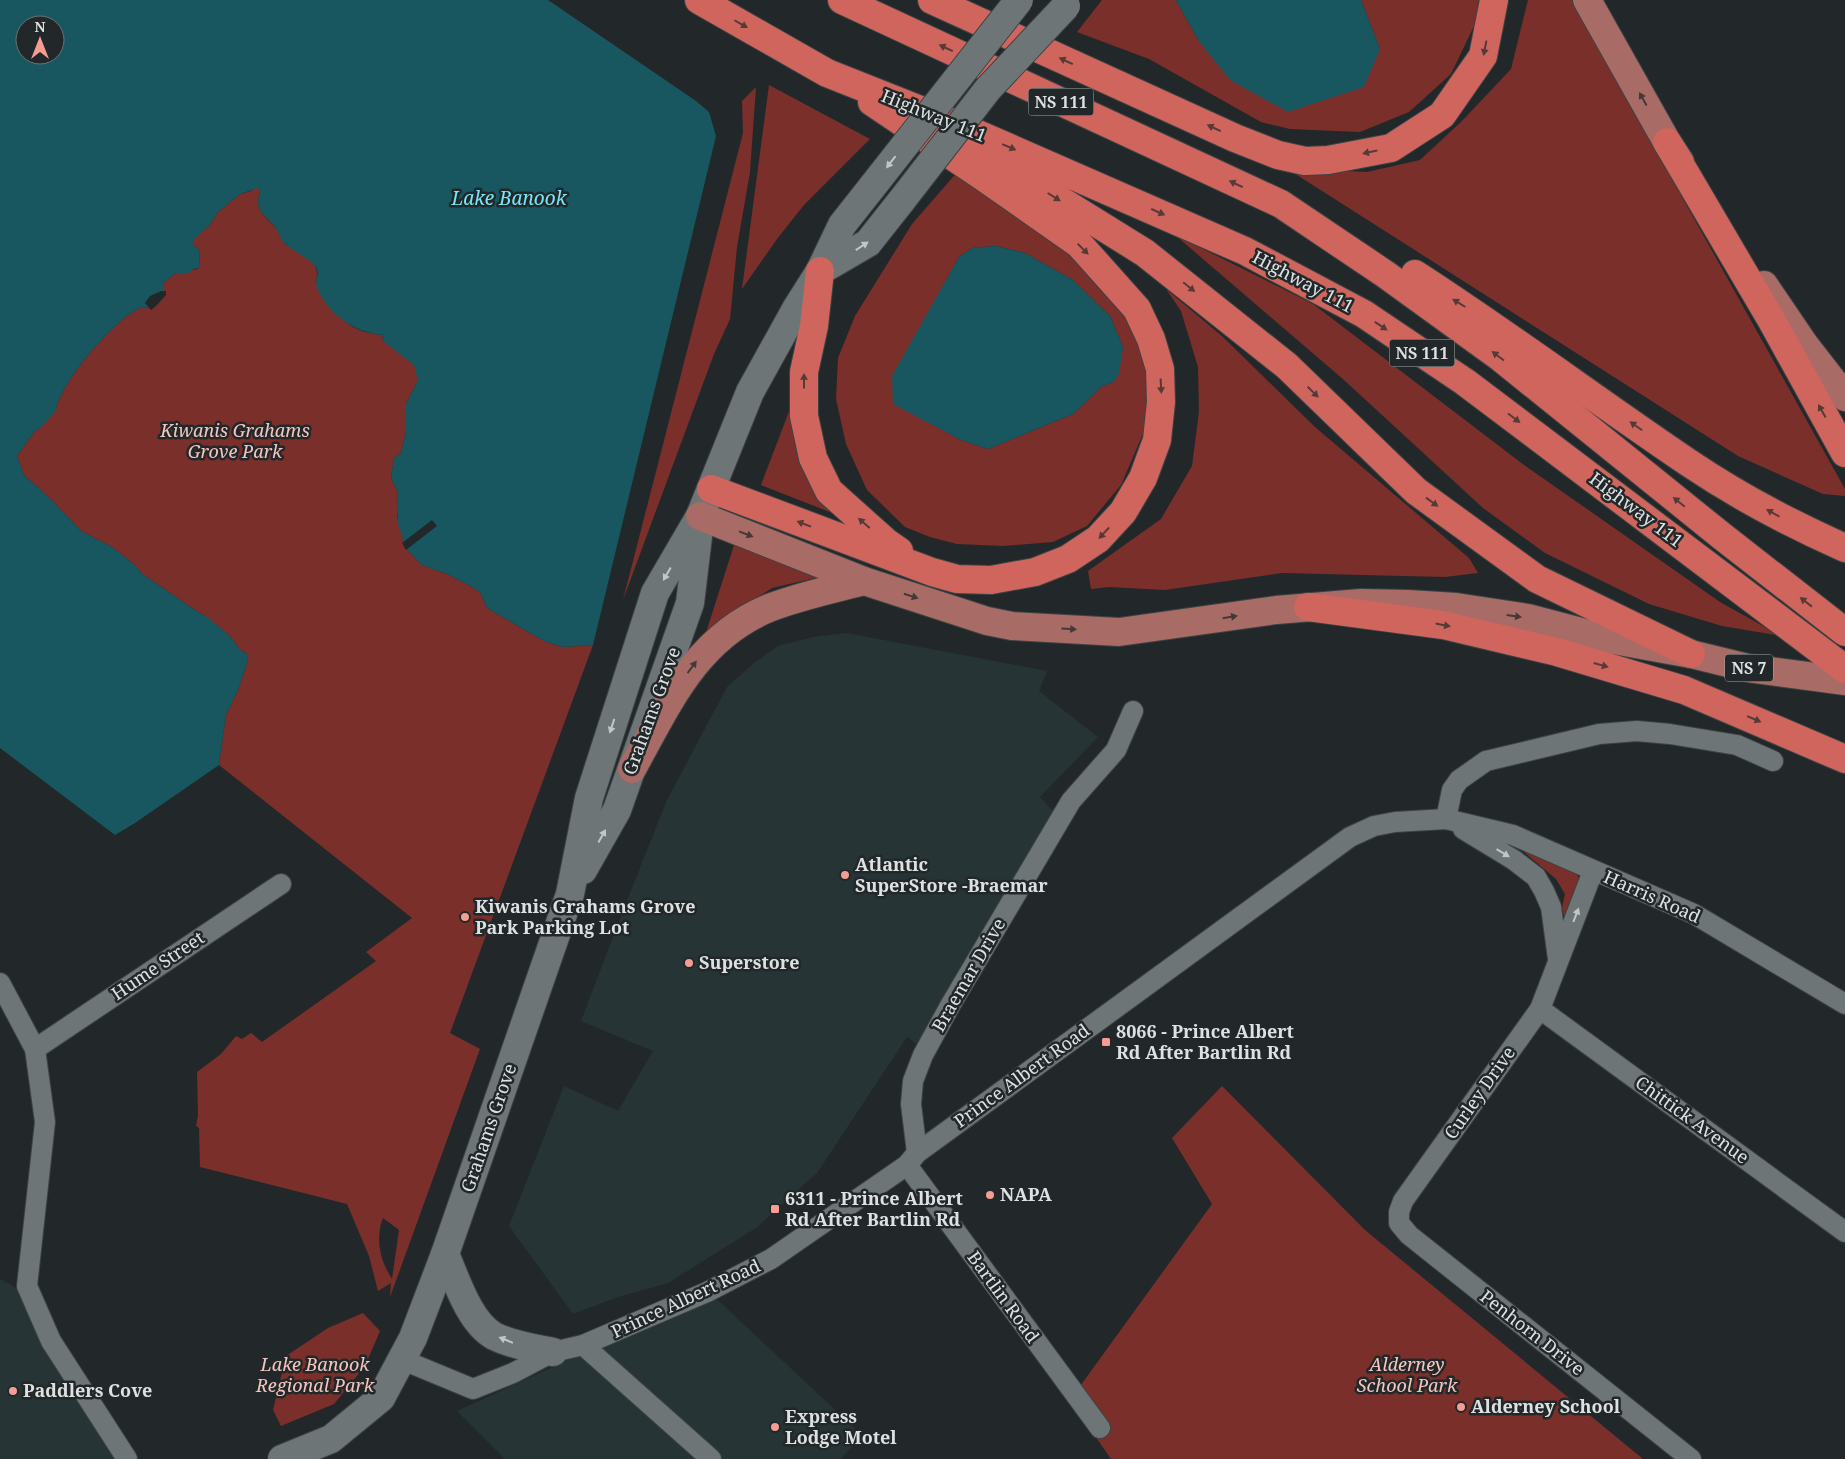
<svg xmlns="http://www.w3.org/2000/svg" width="1845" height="1459" font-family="'Noto Serif',serif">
<rect width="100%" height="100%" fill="#222829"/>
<g fill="#263436">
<path d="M847,633L1047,671L1039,691L1098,737L1040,797L1062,821L934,1057L907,1037L817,1173L756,1228L668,1283L618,1297L573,1314L509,1226L564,1086L618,1111L653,1051L581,1021L624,908L667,800L727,687L754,663L778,646L813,637Z"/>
<path d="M0,1279L20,1290L126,1459H0Z"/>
<path d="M707,1290L862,1435L841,1459H505L457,1411L662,1317Z"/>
</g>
<g fill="#7a2f2b" fill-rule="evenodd">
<path d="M1102,0H1176L1198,40L1380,49L1361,0H1479L1475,24L1451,74L1409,112L1360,132L1290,129L1261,122L1149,59L1077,32Z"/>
<path d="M1528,0H1572L1845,489V496L1823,494L1738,456L1286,168L1367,172L1420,160L1462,121L1511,69Z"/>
<path d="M769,85L870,139L804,205L777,239L742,289Z"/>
<path d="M756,87L750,172L737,247L730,319L714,354L623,600L743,133L742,101Z"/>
<path d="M959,170L1067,246L1133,312L1152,370L1151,415L1121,485L1087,526L1053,542L1003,546L957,544L930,537L905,527L867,490L846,444L836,399L838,358L855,316L912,224ZM996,246L1025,253L1073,280L1110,316L1123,347L1115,381L1101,387L1073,414L988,449L961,440L894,404L893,376L959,257L972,248Z"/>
<path d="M255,188H258L260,190C260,194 258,198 258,202C259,214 268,219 275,227C280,232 280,239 285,244C300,256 322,258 316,282C338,312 342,331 382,335L383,340L412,362L416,369L417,377V382L406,404V431L401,453L394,458L391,478L398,492L397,517L409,552L422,565L447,574L474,588L481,594L487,608L544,641L562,647L593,645L450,1033L480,1049L385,1311L390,1297L391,1283L378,1291L369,1256L347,1204L200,1167L199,1128L196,1126L198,1116L197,1072L221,1054L236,1036L242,1039L251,1033L262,1042L376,961L366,952L412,918L219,765L226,715L238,690L248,660L246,653L240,650L229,635L204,615L201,614L141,573L135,565L112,547L81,531L60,509L55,503L24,475L22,470L17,456L35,431L40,428L48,417L56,411C59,384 114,320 138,309C141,307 145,308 149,307L163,291V283L176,273H189L191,270L197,269L200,266L199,249L194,246L192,240L209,226L218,212L240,194L251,191ZM383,1218L399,1230L392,1279C380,1261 375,1238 383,1218Z"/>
<path d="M1175,235L1313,304L1524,465L1720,602L1781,636L1722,626L1649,604L1545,553L1483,508L1344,380Z"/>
<path d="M1166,289L1223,337L1315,427L1469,558L1478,573L1445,577L1282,573L1165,590L1109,587L1091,589L1088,571L1161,519L1192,466L1199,411L1198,367L1181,311Z"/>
<path d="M796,393L850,520L761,485Z"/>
<path d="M735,542L824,576L772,588L729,616L702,645Z"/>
<path d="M1535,851L1577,874L1582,886L1565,920L1562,908L1565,894L1556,879L1524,852Z"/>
<path d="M1222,1086L1365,1230L1643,1459H1111L1070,1400L1212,1204L1172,1138Z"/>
<path d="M363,1313L380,1331L365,1366L334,1404L281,1426L273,1410L286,1356L328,1328Z"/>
</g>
<g fill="#185760" fill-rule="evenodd">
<path d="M0,0H548L696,101L709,112L716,136L593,645L562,647L544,641L487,608L481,594L474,588L447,574L422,565L409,552L403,539L398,524L397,508L398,492L391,478L394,458L401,453L406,431V404L417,382V377L414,365L384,342L382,335C354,332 329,315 317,288C314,280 321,273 315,266C306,256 294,252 284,243C280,239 280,234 277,230C271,219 259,216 258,202C258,198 260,194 260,190L258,188L240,194L218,212L209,226L193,240L194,246L199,249L200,267L192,270L189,273H176L163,283L164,293L149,307C145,308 141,307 138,309C114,320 59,384 56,411C49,417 43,428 35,431L17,456L24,475L55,503L60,509L81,531L112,547L135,565L141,573L201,614L206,616L229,635L240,650L247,654L248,660L238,690L226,715L219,765L135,823L115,835L0,748ZM25,25H55V55H25Z"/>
<path d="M1176,0H1361L1380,49L1364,87L1288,112L1230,80L1198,40Z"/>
<path d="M996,246L1025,253L1073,280L1110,316L1123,347L1119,373L1115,381L1101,387L1073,414L988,449L961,440L893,404L892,376L959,257L972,248Z"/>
</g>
<g fill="#222829">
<path d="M161,291H166V295L157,305L151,310L145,303L150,296Z"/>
<path d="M432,520L437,526L406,550L402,543Z"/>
</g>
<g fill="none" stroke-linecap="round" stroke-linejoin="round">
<defs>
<g id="street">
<path d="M1446,819L1452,790L1459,780L1486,761L1599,734L1637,731L1670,734L1737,745L1773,761"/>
<path d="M1463,829L1514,860L1536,877L1544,891L1551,907L1558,959"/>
<path d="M1593,871L1540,1009L1403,1201L1399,1212V1223L1409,1235L1691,1459"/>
<path d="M0,983L35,1049L45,1122L27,1286L51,1341L127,1459"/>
<path d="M1540,1009L1845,1232"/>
<path d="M35,1049L281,884"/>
<path d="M917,1153L911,1104L913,1081L923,1055L951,1004L1071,801L1116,750L1133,711"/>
<path d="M907,1165L1100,1428"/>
<path d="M583,1345L711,1459"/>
<path d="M403,1360L473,1389L513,1373L553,1352L583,1345L707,1292L771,1259L907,1165L917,1153L1350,837L1374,826L1395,822L1446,819L1513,835L1694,914L1845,1004"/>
</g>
<g id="secondary">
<path d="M820,271L868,243L902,200"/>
<path d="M583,870L617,810L690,603L699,528"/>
<path d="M445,1254C456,1279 469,1322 494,1336C512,1345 534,1348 553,1352"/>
<path d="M282,1459L331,1439L381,1398L413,1338L445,1254L570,894L589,798L655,593L700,516L750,392L796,309L820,271L842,225L872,187"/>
</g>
<g id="primary">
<path d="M1587,0L1667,142L1680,162"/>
<path d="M1764,285L1804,344L1845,397"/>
<path d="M700,516L864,581L987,621L1012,626L1119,632L1276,610L1361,603L1408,604L1456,607L1528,618L1608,639L1691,654L1748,668L1845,681"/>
<path d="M632,769C668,704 696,638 769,608C800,596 833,589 864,581"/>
</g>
<g id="highway">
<path d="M699,0L827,73L948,121L1245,251L1364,314L1465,382L1845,669"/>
<path d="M842,0L1281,204L1385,274L1501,358L1723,537L1845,632"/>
<path d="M932,0L1235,138L1278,155L1305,161L1328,160L1391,148L1442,115L1483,56L1494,0"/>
<path d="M1667,142L1772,321L1845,453"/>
<path d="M967,147L1021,176L1145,253L1287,366L1416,491L1537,579L1691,654"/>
<path d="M820,271L814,326L804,372V416L813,458L829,491L886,542L899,551"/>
<path d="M1415,274C1508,334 1597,401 1689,463C1738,496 1791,524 1845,548"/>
<path d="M711,489L932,572L957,579L991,580L1035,572L1068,559L1098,539L1123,512L1143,478L1157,440L1161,402L1160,369L1151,339L1137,309L1079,244L982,176L872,102"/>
<path d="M1308,607L1443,625L1557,652L1684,690L1845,759"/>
</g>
</defs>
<use href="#street" stroke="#3d4344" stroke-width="22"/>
<use href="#secondary" stroke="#3d4344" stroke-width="30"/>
<use href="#primary" stroke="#3d4344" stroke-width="30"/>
<use href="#highway" stroke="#3d4344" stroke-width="30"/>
<use href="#street" stroke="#6e7576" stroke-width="20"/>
<use href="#secondary" stroke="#6e7576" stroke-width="28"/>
<use href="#primary" stroke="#a86b66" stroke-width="28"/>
<use href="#highway" stroke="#cf655c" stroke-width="28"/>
<defs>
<g id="secondary-bridge">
<path d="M872,187L1019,0"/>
<path d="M902,200L988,89L1066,6"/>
</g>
</defs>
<use href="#secondary-bridge" stroke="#3d4344" stroke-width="30" stroke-linecap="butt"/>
<use href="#secondary-bridge" stroke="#6e7576" stroke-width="28"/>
</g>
<defs><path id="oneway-solid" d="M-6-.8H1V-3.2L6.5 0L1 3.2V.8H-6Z" transform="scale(1.25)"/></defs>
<g fill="#563a38">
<use href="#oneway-solid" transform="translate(741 24) rotate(30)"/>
<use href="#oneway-solid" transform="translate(946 48) rotate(-155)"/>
<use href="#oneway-solid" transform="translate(1485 48) rotate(101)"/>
<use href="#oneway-solid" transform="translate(1066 61) rotate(-155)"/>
<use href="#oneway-solid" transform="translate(1214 128) rotate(-155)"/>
<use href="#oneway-solid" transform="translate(1009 147) rotate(23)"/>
<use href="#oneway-solid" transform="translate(1370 152) rotate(168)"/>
<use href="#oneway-solid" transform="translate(1236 184) rotate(-155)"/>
<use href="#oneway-solid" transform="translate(1054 197) rotate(32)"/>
<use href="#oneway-solid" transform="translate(1158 212) rotate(24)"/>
<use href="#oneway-solid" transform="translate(1083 249) rotate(45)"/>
<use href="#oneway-solid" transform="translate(1189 287) rotate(39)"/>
<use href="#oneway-solid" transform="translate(1459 303) rotate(-148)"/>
<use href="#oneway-solid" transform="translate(1381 326) rotate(34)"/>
<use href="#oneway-solid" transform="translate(1498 356) rotate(-143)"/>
<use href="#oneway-solid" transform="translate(804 381) rotate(-90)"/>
<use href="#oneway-solid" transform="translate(1161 386) rotate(87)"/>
<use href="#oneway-solid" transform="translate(1313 392) rotate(44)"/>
<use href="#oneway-solid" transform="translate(1822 411) rotate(-119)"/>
<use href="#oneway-solid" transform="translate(1514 418) rotate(37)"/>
<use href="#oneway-solid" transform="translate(1636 426) rotate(-145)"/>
<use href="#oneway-solid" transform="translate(1432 502) rotate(36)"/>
<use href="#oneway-solid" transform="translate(1679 502) rotate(-141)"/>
<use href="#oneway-solid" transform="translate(1773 513) rotate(-150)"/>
<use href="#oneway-solid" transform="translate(864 523) rotate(-139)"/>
<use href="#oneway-solid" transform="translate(804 524) rotate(-159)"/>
<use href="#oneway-solid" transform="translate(1104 533) rotate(133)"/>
<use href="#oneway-solid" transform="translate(1806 602) rotate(-142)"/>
<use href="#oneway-solid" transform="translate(1443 625) rotate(11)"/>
<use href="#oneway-solid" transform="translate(1601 665) rotate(16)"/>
<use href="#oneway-solid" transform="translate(1754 719) rotate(23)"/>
</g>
<g fill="#443938">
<use href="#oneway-solid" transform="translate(1643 99) rotate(-119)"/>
<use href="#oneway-solid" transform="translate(746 534) rotate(21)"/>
<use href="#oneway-solid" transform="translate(911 596) rotate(18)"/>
<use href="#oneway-solid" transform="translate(1514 616) rotate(8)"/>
<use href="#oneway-solid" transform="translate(1230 617) rotate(-9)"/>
<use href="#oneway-solid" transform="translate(1069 629) rotate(4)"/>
<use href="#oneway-solid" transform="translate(692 667) rotate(-54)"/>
</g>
<g fill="#c1c6c7">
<use href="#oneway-solid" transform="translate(891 162) rotate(128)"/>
<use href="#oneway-solid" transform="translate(862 246) rotate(-33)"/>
<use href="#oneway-solid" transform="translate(667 574) rotate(120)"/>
<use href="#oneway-solid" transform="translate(612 726) rotate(108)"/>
<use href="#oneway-solid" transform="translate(602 836) rotate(-61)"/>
<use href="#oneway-solid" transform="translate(1503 853) rotate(31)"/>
<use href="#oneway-solid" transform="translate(1576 915) rotate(-69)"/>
<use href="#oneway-solid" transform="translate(506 1340) rotate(-158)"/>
</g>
<g fill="#f59c93" stroke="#222829" stroke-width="2">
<circle cx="845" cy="875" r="5"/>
<circle cx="465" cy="917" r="5"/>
<circle cx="689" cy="963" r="5"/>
<rect x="1101" y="1037" width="10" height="10" rx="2.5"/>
<circle cx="990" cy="1195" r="5"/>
<rect x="770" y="1204" width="10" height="10" rx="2.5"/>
<circle cx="13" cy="1391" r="5"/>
<circle cx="1461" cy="1407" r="5"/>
<circle cx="775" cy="1427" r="5"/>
</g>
<g text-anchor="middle" stroke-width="5" stroke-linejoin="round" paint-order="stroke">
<g fill="#222829" stroke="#a5aaaa" stroke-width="1">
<rect x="1028.5" y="88.5" width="65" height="27" rx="4"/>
<rect x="1389.5" y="339.5" width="65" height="27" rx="4"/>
<rect x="1725" y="654.5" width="48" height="27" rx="4"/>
</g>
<g font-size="16" font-weight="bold" fill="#dde1e2">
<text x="1061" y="108">NS 111</text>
<text x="1422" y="359">NS 111</text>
<text x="1749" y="674">NS 7</text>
</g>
<g font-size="18" fill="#dde1e2" stroke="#222829">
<text transform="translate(934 116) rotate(22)" y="6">Highway 111</text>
<text transform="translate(1303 282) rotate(28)" y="6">Highway 111</text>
<text transform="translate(1636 510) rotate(37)" y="6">Highway 111</text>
<text transform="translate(652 711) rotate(-70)" y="6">Grahams Grove</text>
<text transform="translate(1652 897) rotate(24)" y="6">Harris Road</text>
<text transform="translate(158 966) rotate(-34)" y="6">Hume Street</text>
<text transform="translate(969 975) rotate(-60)" y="6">Braemar Drive</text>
<text transform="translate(1022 1076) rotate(-36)" y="6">Prince Albert Road</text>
<text transform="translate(1480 1093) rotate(-55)" y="6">Curley Drive</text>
<text transform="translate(1692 1120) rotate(36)" y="6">Chittick Avenue</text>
<text transform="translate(489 1128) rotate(-71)" y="6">Grahams Grove</text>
<text transform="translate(1003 1297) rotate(54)" y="6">Bartlin Road</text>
<text transform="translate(686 1299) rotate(-25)" y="6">Prince Albert Road</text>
<text transform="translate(1532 1333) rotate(38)" y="6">Penhorn Drive</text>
</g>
<g font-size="18" font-style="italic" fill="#f5c6c0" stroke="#222829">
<text x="235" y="437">Kiwanis Grahams<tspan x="235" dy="21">Grove Park</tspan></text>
<text x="315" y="1371">Lake Banook<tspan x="315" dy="21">Regional Park</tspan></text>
<text x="1407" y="1371">Alderney<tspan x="1407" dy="21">School Park</tspan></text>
</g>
<g font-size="18" font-weight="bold" fill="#dde1e2" stroke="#222829" text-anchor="start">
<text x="855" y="871">Atlantic<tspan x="855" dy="21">SuperStore -Braemar</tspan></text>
<text x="475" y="913">Kiwanis Grahams Grove<tspan x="475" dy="21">Park Parking Lot</tspan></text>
<text x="699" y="969">Superstore</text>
<text x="1116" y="1038">8066 - Prince Albert<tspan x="1116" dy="21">Rd After Bartlin Rd</tspan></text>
<text x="1000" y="1201">NAPA</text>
<text x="785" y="1205">6311 - Prince Albert<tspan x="785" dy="21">Rd After Bartlin Rd</tspan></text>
<text x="23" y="1397">Paddlers Cove</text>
<text x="1471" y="1413">Alderney School</text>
<text x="785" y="1423">Express<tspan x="785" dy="21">Lodge Motel</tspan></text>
</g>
<g font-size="19" font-style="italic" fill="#73e8fa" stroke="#222829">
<text x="509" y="205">Lake Banook</text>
</g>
</g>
<g transform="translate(40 40)"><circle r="24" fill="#222829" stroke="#6d7273"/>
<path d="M0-4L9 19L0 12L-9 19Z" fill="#f59c93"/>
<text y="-8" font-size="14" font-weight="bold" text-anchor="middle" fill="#dde1e2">N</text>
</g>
</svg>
